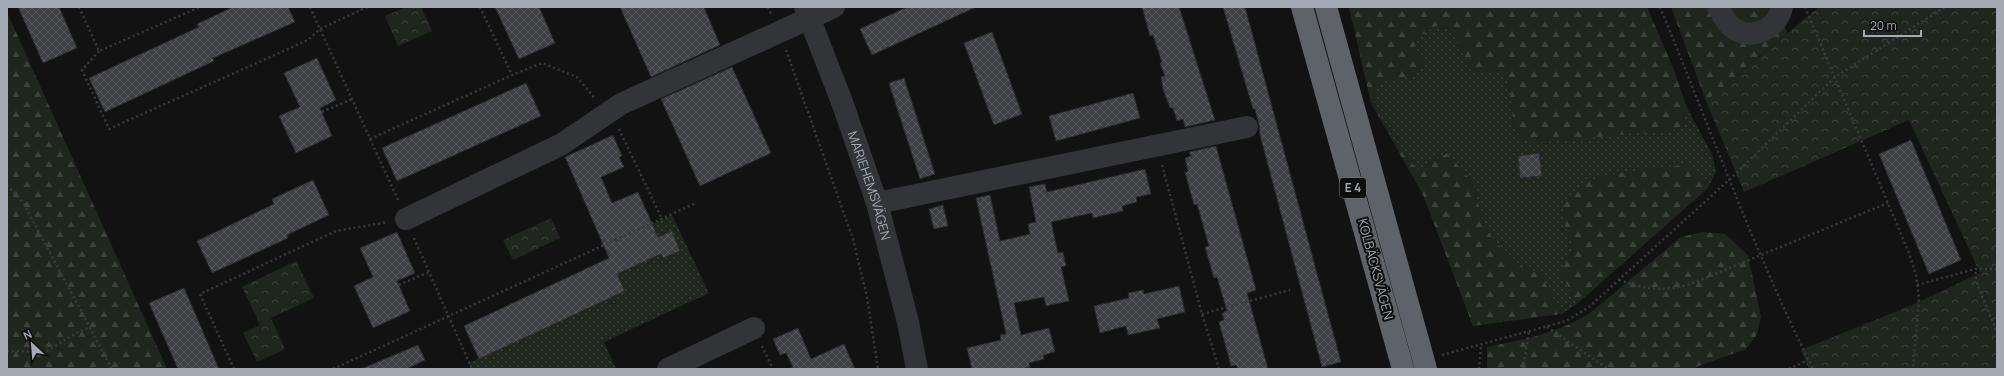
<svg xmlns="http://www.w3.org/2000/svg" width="2004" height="376" font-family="Manrope,sans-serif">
<defs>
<pattern id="grass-dots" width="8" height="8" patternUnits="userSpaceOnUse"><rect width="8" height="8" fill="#1e261e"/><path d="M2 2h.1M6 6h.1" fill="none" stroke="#3c433c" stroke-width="1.8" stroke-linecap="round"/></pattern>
<pattern id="forest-firs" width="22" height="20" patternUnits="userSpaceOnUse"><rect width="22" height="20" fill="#1e261e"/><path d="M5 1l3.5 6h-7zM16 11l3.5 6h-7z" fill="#3c433c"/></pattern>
<pattern id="park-crowns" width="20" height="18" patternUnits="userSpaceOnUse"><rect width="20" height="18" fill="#1e261e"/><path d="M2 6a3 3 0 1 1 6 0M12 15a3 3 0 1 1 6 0" fill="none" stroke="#3c433c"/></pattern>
<pattern id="building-cross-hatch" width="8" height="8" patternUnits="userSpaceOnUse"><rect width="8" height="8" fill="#3e4043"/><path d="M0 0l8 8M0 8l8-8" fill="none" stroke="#57595c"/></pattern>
</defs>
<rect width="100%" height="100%" fill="#121213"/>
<g fill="url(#grass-dots)">
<path d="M1436,26L1451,30L1462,49L1469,67L1480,72L1499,70L1509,84L1514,128L1680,129L1687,108L1712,154L1716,172L1708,188L1699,176L1563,217L1575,249L1560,271L1577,304L1561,314L1541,275L1513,262L1484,227L1473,183L1447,153L1419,171L1395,145L1374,104L1375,83L1423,61L1415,49L1417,38Z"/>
<path d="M672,215L709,293L604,342L616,369H472L469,363L625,291L604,246Z"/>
</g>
<g fill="url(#forest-firs)">
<path d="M1349,7H1647L1674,70L1687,108L1680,129L1536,143L1523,140L1514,128L1509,84L1499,71L1480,72L1469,67L1462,49L1451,30L1436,26L1417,38L1415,49L1423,61L1422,69L1411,76L1375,83L1374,104L1395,145L1419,171L1447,153L1473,183L1484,227L1513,262L1541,275L1561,314L1473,326L1423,195L1371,103Z"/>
<path d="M1671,7H1779L1787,33L1706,101Z"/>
<path d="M7,12L167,369H7Z"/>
<path d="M1686,165L1699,176L1708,188L1577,304L1560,271L1575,249C1572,239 1564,228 1563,218C1557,170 1656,169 1686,165Z"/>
<path d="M1702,232L1725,234L1748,255L1761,317L1757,334L1746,349L1691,369H1487V347C1525,339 1556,334 1590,313L1681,237Z"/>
</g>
<g fill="url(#park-crowns)">
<path d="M406,7H421L432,31L398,46L385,16Z"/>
<path d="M1819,7H1997V369H1809L1801,350L1912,305L1980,273L1909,120L1744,192L1706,101Z"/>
<path d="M551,218L560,238L513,260L503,240Z"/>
<path d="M296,261L314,298L271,318L285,349L257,362L243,333L260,325L242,287Z"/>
</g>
<g fill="url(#building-cross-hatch)" stroke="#2c2c2f">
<path d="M18,7H59L77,48L43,63Z"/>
<path d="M233,7H288L295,22L213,58L214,61L105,112L89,78L199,27L197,24Z"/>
<path d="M495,7H539L555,43L519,59Z"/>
<path d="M620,7H704L720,45L651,77Z"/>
<path d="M907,7H976L872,55L860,29Z"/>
<path d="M1142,7H1179L1215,120L1185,127L1183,119L1177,121L1173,108H1170L1163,89L1161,77L1165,76L1160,63L1162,62L1153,35L1150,36Z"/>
<path d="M1223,7H1245L1341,362L1322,367L1260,135L1259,124L1255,109H1253Z"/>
<path d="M992,32L1022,114L994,125L964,43Z"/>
<path d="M317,58L336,100L320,108L332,136L296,153L279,116L300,107L284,73Z"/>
<path d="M732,67L771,153L700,186L661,99Z"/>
<path d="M904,78L935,174L920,179L889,83Z"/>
<path d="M526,83L541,116L397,181L382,148Z"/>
<path d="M1133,93L1140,118L1056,141L1049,116Z"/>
<path d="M613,135L622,156L619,157L624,167L601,177L612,203L638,192L658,237L672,231L680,251L663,258L661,254L617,274L625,291L479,359L464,326L609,258L565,157Z"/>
<path d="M1911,140L1961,260L1929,274L1879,154Z"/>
<path d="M1216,146L1256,290L1247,293L1268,369H1238L1236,365L1231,366L1219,322L1224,320L1222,313L1227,311L1217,277L1214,278L1205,247L1209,246L1197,204L1194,205L1185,172H1188L1185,158L1191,156L1189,152Z"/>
<path d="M1539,153L1542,176L1520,178L1518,156Z"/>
<path d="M1145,169L1151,194L1136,197L1137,202L1122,206L1123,211L1093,218L1092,213L1051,222L1058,253L1063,252L1066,266L1061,267L1069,301L1046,306L1044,297L1014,303L1021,335L1049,328L1055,352L1043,355L1044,359L1029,363L1030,367L1021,369H972L967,348L1001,340L1000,335L1006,334L976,198L990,195L1000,241L1030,234L1028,224L1036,222L1029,187L1045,184L1047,192Z"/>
<path d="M313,180L329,215L287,235L288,238L212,273L197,241L274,204L272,199Z"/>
<path d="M943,205L948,226L934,229L929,209Z"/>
<path d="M397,232L415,273L397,281L410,311L373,328L354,286L373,277L360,248Z"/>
<path d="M1179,286L1185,312L1157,319L1160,328L1128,335L1126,326L1100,333L1094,306L1129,298L1128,293L1143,290L1144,294Z"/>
<path d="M184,288L191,304L219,369H178L149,303Z"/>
<path d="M798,328L811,359L844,344L855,369H789L793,367L786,353L780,355L773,339Z"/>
<path d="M418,345L425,360L406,369H361Z"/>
</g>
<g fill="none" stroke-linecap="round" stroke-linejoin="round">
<g stroke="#393b3f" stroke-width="2.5" stroke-dasharray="2 3" stroke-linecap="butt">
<path d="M79,7L99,51L200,7"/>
<path d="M310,7L398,200"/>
<path d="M480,7L512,75"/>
<path d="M768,7L771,14"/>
<path d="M1660,7C1710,128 1754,251 1813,369"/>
<path d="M1805,7L1909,253L1916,275L1919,299L1913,369"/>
<path d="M786,50L853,239L867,297L878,369"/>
<path d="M99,51L82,70L109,129L308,40L320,29L367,7"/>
<path d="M322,112L352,99"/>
<path d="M619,129L662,219"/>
<path d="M370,139L512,75L542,63L577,77L595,99"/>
<path d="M1162,165L1202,314L1219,369"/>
<path d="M7,185L24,204L112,369"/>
<path d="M414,238L472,369"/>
<path d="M1997,269H1975L1977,284L1997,332"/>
<path d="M1619,280C1647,289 1659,292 1688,285L1888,203"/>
<path d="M399,285L429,272"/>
<path d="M1917,285L1975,269"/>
<path d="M1202,314L1290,290"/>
<path d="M1547,327L1608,369"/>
<path d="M762,346L773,369"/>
<path d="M7,351L46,352L76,333L88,328"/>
<path d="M1442,355L1566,321L1589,307L1729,180L1835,77L1945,7"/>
<path d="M234,369L200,294L336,231L388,222"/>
<path d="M333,369L696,203"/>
<path d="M1479,369L1481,344"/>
<path d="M1523,369L1529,331"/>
<path d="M1789,369L1808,360"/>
</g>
<g stroke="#333438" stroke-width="22">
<path id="s1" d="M805,7L842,102L877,203L908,322L917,369"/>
<path d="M1718,7C1722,14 1726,23 1733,28C1752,42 1778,28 1782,7"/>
<path d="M877,203L1247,127"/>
<path d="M406,219L562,144L621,104L834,7"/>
<path d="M668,369L754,328"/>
</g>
<g stroke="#5e6369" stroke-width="22">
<path d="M1302,7L1403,369"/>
<path d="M1326,7L1426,369"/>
</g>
</g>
<g text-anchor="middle" stroke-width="4" stroke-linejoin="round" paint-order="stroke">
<rect fill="#0d0d0e" stroke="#767b82" stroke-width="1" x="1340" y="178" width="26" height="20" rx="3"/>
<g font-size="12" font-weight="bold" fill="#a3aab4">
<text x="1353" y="192">E 4</text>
</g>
<g font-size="13" fill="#a3aab4" stroke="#0d0d0e">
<text dy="5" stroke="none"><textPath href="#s1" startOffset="190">MARIEHEMSVÄGEN</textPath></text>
<text transform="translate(1376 269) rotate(75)" y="5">KOLBÄCKSVÄGEN</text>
</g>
</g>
<rect width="2004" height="376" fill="none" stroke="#a3aab4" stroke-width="16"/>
<g transform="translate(32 344) rotate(334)" stroke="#0d0d0e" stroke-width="3" paint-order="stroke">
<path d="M0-3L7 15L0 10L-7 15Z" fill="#a3aab4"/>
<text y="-6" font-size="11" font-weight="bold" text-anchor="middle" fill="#a3aab4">N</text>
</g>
<path d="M1864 30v6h57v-6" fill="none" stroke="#a3aab4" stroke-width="2"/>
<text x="1870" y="30" font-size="12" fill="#a3aab4" stroke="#0d0d0e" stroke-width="3" paint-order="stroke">20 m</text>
</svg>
